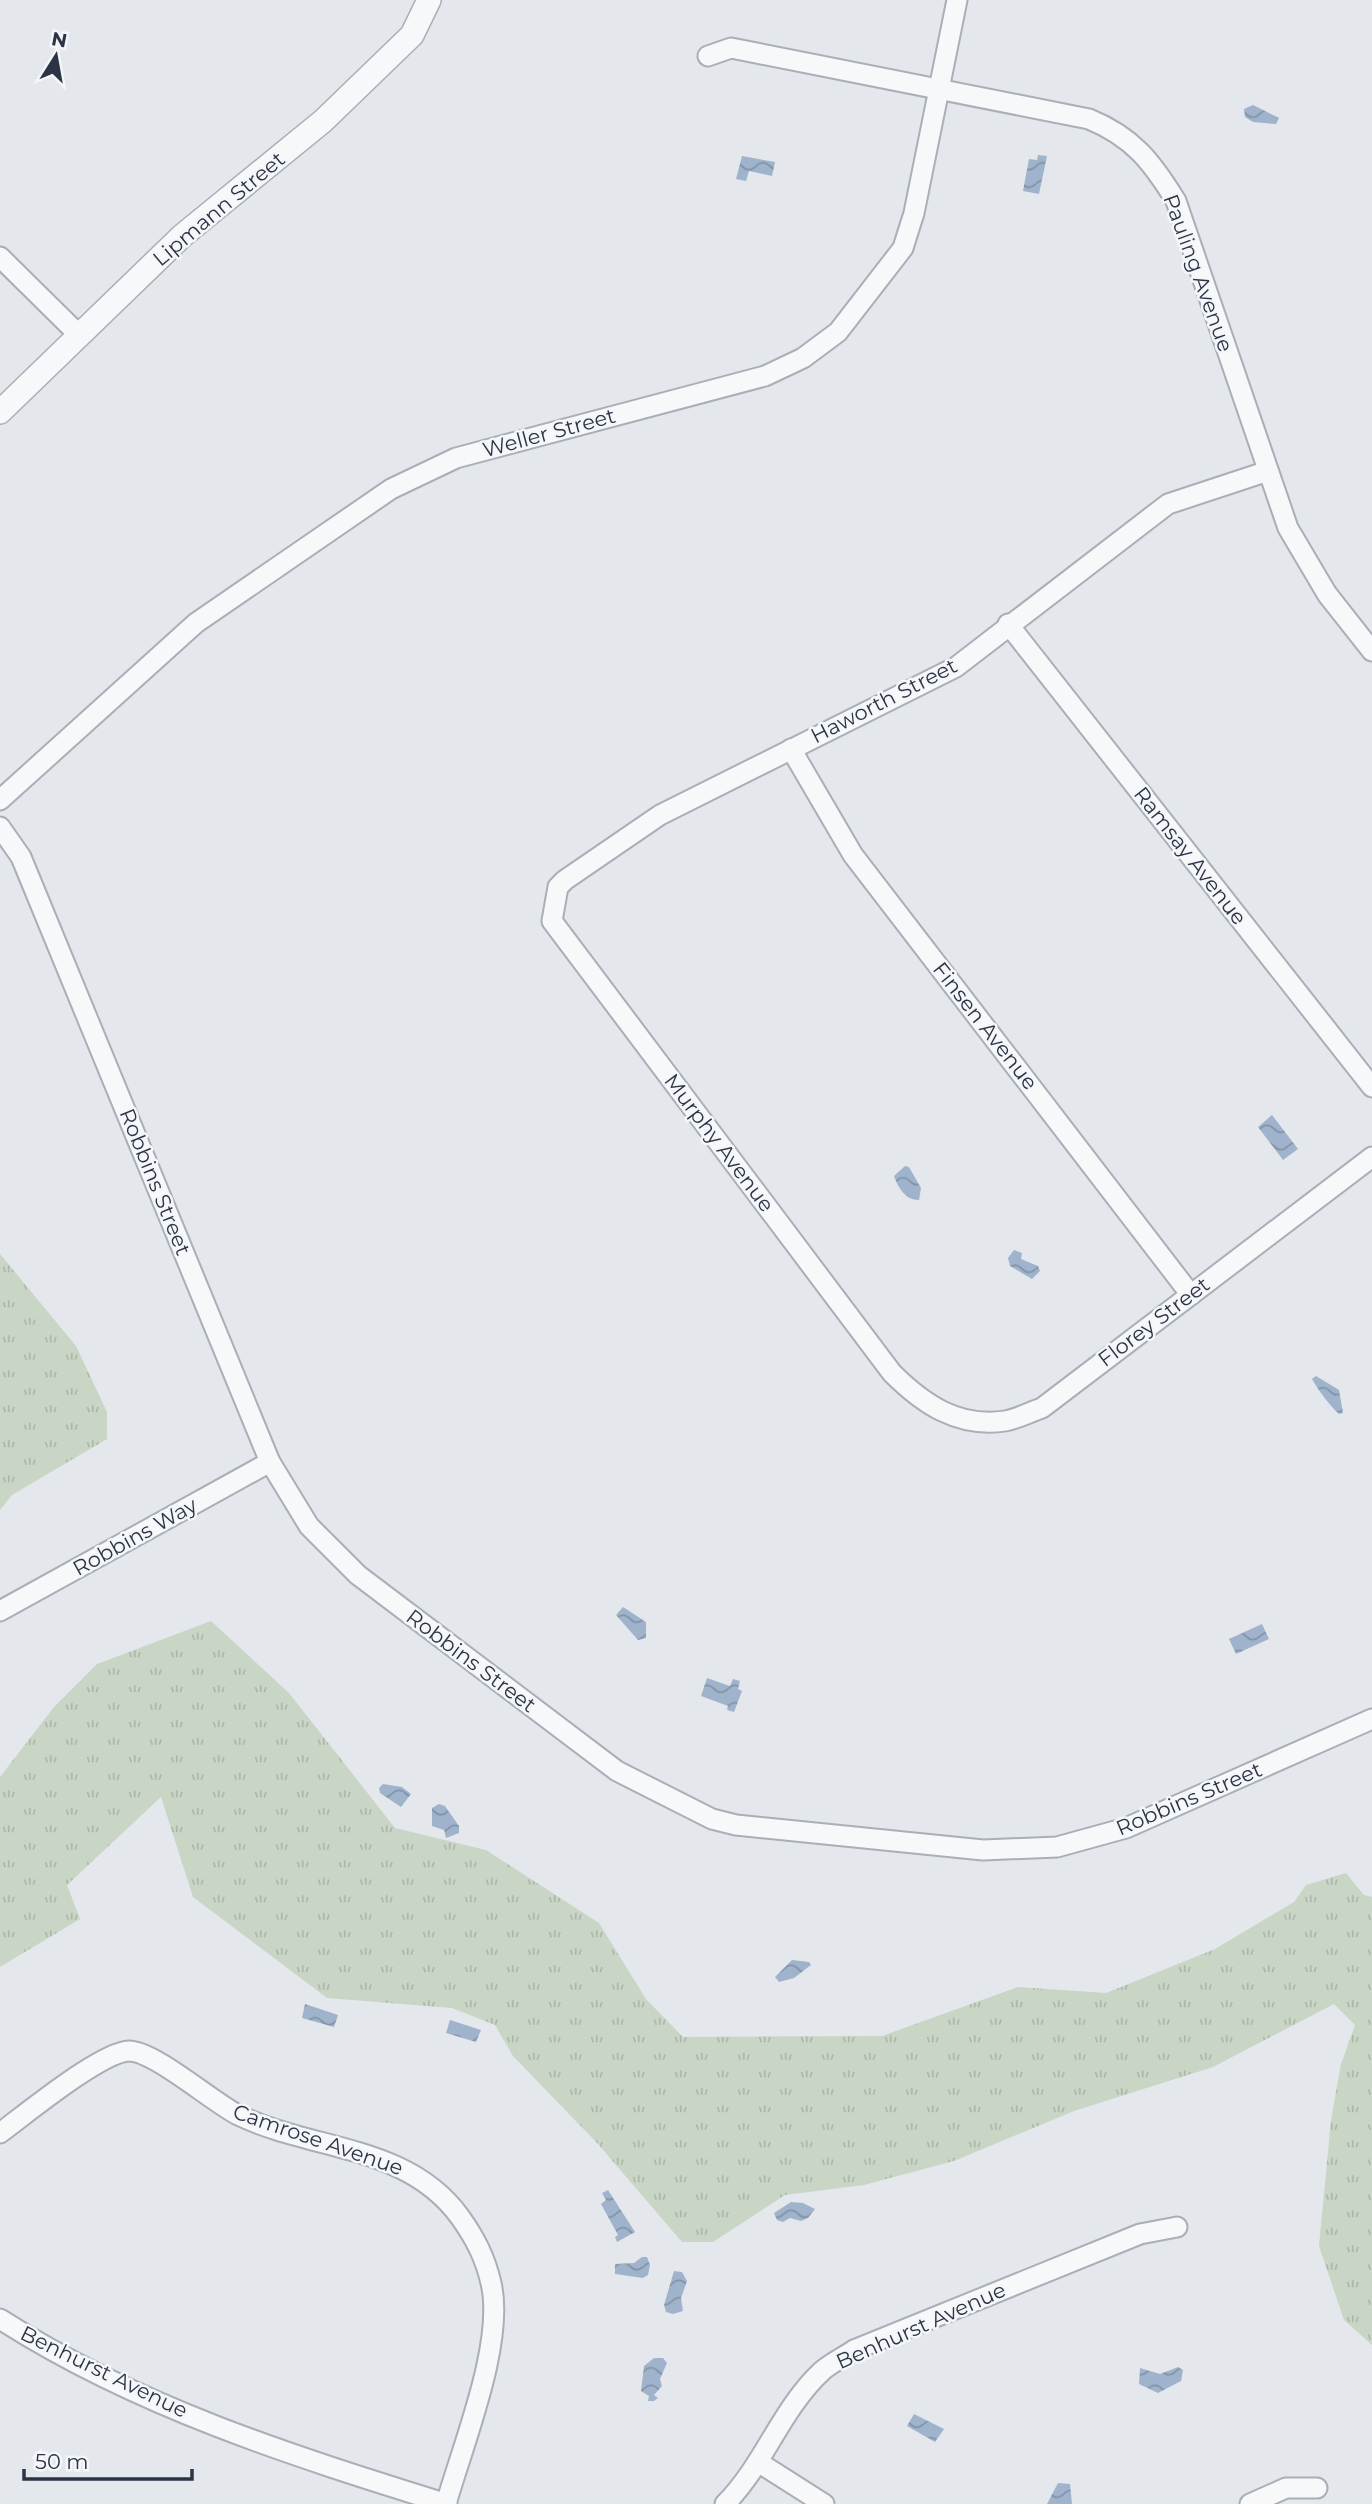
<svg xmlns="http://www.w3.org/2000/svg" width="1372" height="2504" font-family="Montserrat,sans-serif">
<defs>
<pattern id="grass-tufts" width="24" height="20" patternUnits="userSpaceOnUse" patternTransform="scale(1.75)"><rect width="24" height="20" fill="#c9d6c5"/><path d="M3 7l-1-3M5 7V3M7 7l1-3M15 17l-1-3M17 17v-4M19 17l1-3" fill="none" stroke="#adb8ab"/></pattern>
<pattern id="water-waves" width="16" height="10" patternUnits="userSpaceOnUse" patternTransform="scale(1.75)"><rect width="16" height="10" fill="#9fb4cc"/><path d="M0 5q4-4 8 0t8 0" fill="none" stroke="#8293a7"/></pattern>
</defs>
<rect width="100%" height="100%" fill="#e4e7ec"/>
<g fill="url(#grass-tufts)">
<path d="M0,1254L76,1346L107,1412V1439L12,1495L0,1510Z"/>
<path d="M211,1621L289,1693L395,1828L486,1850L599,1923L646,1999L683,2037L882,2036L1018,1987L1106,1993L1215,1949L1294,1902L1306,1885L1346,1873L1364,1895L1372,1897V2345L1344,2320L1319,2246L1331,2120L1341,2064L1355,2025L1334,2004L1213,2067L1074,2111L954,2161L864,2185L785,2195L713,2242H682L598,2144L513,2056L495,2025L452,2008L327,1998L193,1897L161,1797L67,1885L80,1919L0,1967V1777L54,1707L97,1664Z"/>
</g>
<g fill="url(#water-waves)">
<path d="M1253,105L1279,118L1276,124L1253,122L1245,117L1244,109Z"/>
<path d="M1038,155L1047,156L1039,194L1023,191L1029,159L1037,160Z"/>
<path d="M742,156L775,162L772,176L749,171L746,181L736,179Z"/>
<path d="M1272,1115L1298,1149L1283,1160L1258,1127Z"/>
<path d="M905,1166L909,1167L921,1188L919,1200C905,1200 898,1187 894,1176Z"/>
<path d="M1014,1250L1022,1253L1021,1259L1038,1266L1040,1271L1032,1279L1010,1266L1008,1258Z"/>
<path d="M1316,1376L1339,1390L1343,1413L1339,1414C1330,1406 1318,1390 1312,1379Z"/>
<path d="M623,1607L646,1622V1638L638,1640L616,1615Z"/>
<path d="M1262,1624L1269,1639L1236,1654L1229,1639Z"/>
<path d="M707,1678L730,1686L733,1679L740,1681L738,1689L742,1691L734,1712L727,1710L728,1706L701,1696Z"/>
<path d="M383,1784L402,1787L411,1794L401,1807L380,1793L379,1788Z"/>
<path d="M439,1804L445,1806L459,1826V1833L446,1838L444,1830L432,1826V1808Z"/>
<path d="M792,1960L809,1962L811,1965L794,1978L779,1982L775,1977Z"/>
<path d="M305,2004L338,2015L334,2027L302,2018Z"/>
<path d="M450,2020L481,2030L476,2042L446,2033Z"/>
<path d="M608,2190L635,2232L617,2242L615,2237L618,2235L601,2204L606,2200L602,2193Z"/>
<path d="M791,2202L803,2203L815,2209L808,2218L801,2221L790,2218L783,2222L777,2220L774,2213Z"/>
<path d="M642,2257H647L650,2265L648,2275L643,2278L615,2274V2264L634,2263Z"/>
<path d="M674,2271L682,2272L687,2281L681,2298L683,2311L673,2314L666,2312L664,2305Z"/>
<path d="M654,2358H663L667,2363L660,2379L662,2386L654,2395L658,2398L654,2401H648L649,2396L641,2391L644,2366Z"/>
<path d="M1178,2367L1183,2370L1181,2381L1158,2393L1139,2384L1140,2368L1160,2374Z"/>
<path d="M914,2414L944,2429L935,2442L907,2426Z"/>
<path d="M1058,2483L1070,2484L1072,2504H1047Z"/>
</g>
<g fill="none" stroke-linecap="round" stroke-linejoin="round">
<defs>
<g id="minor">
<path d="M708,56L731,48L1089,119C1133,137 1152,162 1176,201L1288,528L1327,594L1372,651"/>
<path d="M0,257L78,334"/>
<path d="M1268,471L1168,504L956,667L660,815L565,880L558,887L552,921L892,1373C923,1404 958,1428 1005,1421C1017,1419 1030,1412 1042,1408L1372,1157"/>
<path d="M1008,624L1372,1087"/>
<path d="M791,749L853,855L1191,1295"/>
<path d="M0,800L196,623L391,489L456,458L765,376L803,358L838,332L903,248L914,213L957,0"/>
<path d="M0,827L21,857L270,1462L309,1526L358,1575L617,1771L712,1819L736,1825L983,1850L1057,1847L1126,1828L1372,1719"/>
<path d="M0,1611L270,1462"/>
<path d="M0,2133C26,2114 101,2052 129,2051C154,2051 211,2101 238,2115C313,2151 407,2144 460,2217C475,2238 485,2257 491,2283C505,2342 463,2444 446,2504"/>
<path d="M0,2319C137,2407 293,2456 447,2504"/>
<path d="M758,2462L824,2504"/>
<path d="M725,2504C764,2465 781,2409 822,2371C831,2363 844,2357 854,2350L1140,2234L1177,2227"/>
<path d="M1250,2504L1286,2488H1317"/>
</g>
<path id="tertiary" d="M0,412L182,236L323,121L412,35L429,0"/>
</defs>
<use href="#minor" stroke="#a9aeb7" stroke-width="23"/>
<use href="#tertiary" stroke="#a9aeb7" stroke-width="26"/>
<use href="#minor" stroke="#f7f8fa" stroke-width="19"/>
<use href="#tertiary" stroke="#f7f8fa" stroke-width="23"/>
</g>
<g text-anchor="middle" stroke-width="5" stroke-linejoin="round" paint-order="stroke">
<g font-size="21" fill="#2b3445" stroke="#f4f6f9">
<text transform="translate(219 209) rotate(-40)" y="7">Lipmann Street</text>
<text transform="translate(1198 273) rotate(70)" y="7">Pauling Avenue</text>
<text transform="translate(549 433) rotate(-15)" y="7">Weller Street</text>
<text transform="translate(884 701) rotate(-27)" y="7">Haworth Street</text>
<text transform="translate(1190 856) rotate(52)" y="7">Ramsay Avenue</text>
<text transform="translate(985 1026) rotate(52)" y="7">Finsen Avenue</text>
<text transform="translate(719 1143) rotate(53)" y="7">Murphy Avenue</text>
<text transform="translate(155 1182) rotate(68)" y="7">Robbins Street</text>
<text transform="translate(1154 1322) rotate(-37)" y="7">Florey Street</text>
<text transform="translate(135 1537) rotate(-29)" y="7">Robbins Way</text>
<text transform="translate(471 1661) rotate(37)" y="7">Robbins Street</text>
<text transform="translate(1189 1799) rotate(-23)" y="7">Robbins Street</text>
<text transform="translate(318 2140) rotate(19)" y="7">Camrose Avenue</text>
<text transform="translate(921 2326) rotate(-24)" y="7">Benhurst Avenue</text>
<text transform="translate(104 2372) rotate(26)" y="7">Benhurst Avenue</text>
</g>
</g>
<g transform="translate(56 56) rotate(11)" stroke="#f4f6f9" stroke-width="5" paint-order="stroke">
<path d="M0-5L12 26L0 18L-12 26Z" fill="#2b3445"/>
<text y="-10" font-size="19" font-weight="bold" text-anchor="middle" fill="#2b3445">N</text>
</g>
<path d="M24 2469v10h168v-10" fill="none" stroke="#2b3445" stroke-width="3.5"/>
<text x="35" y="2469" font-size="21" fill="#2b3445" stroke="#f4f6f9" stroke-width="5" paint-order="stroke">50 m</text>
</svg>
